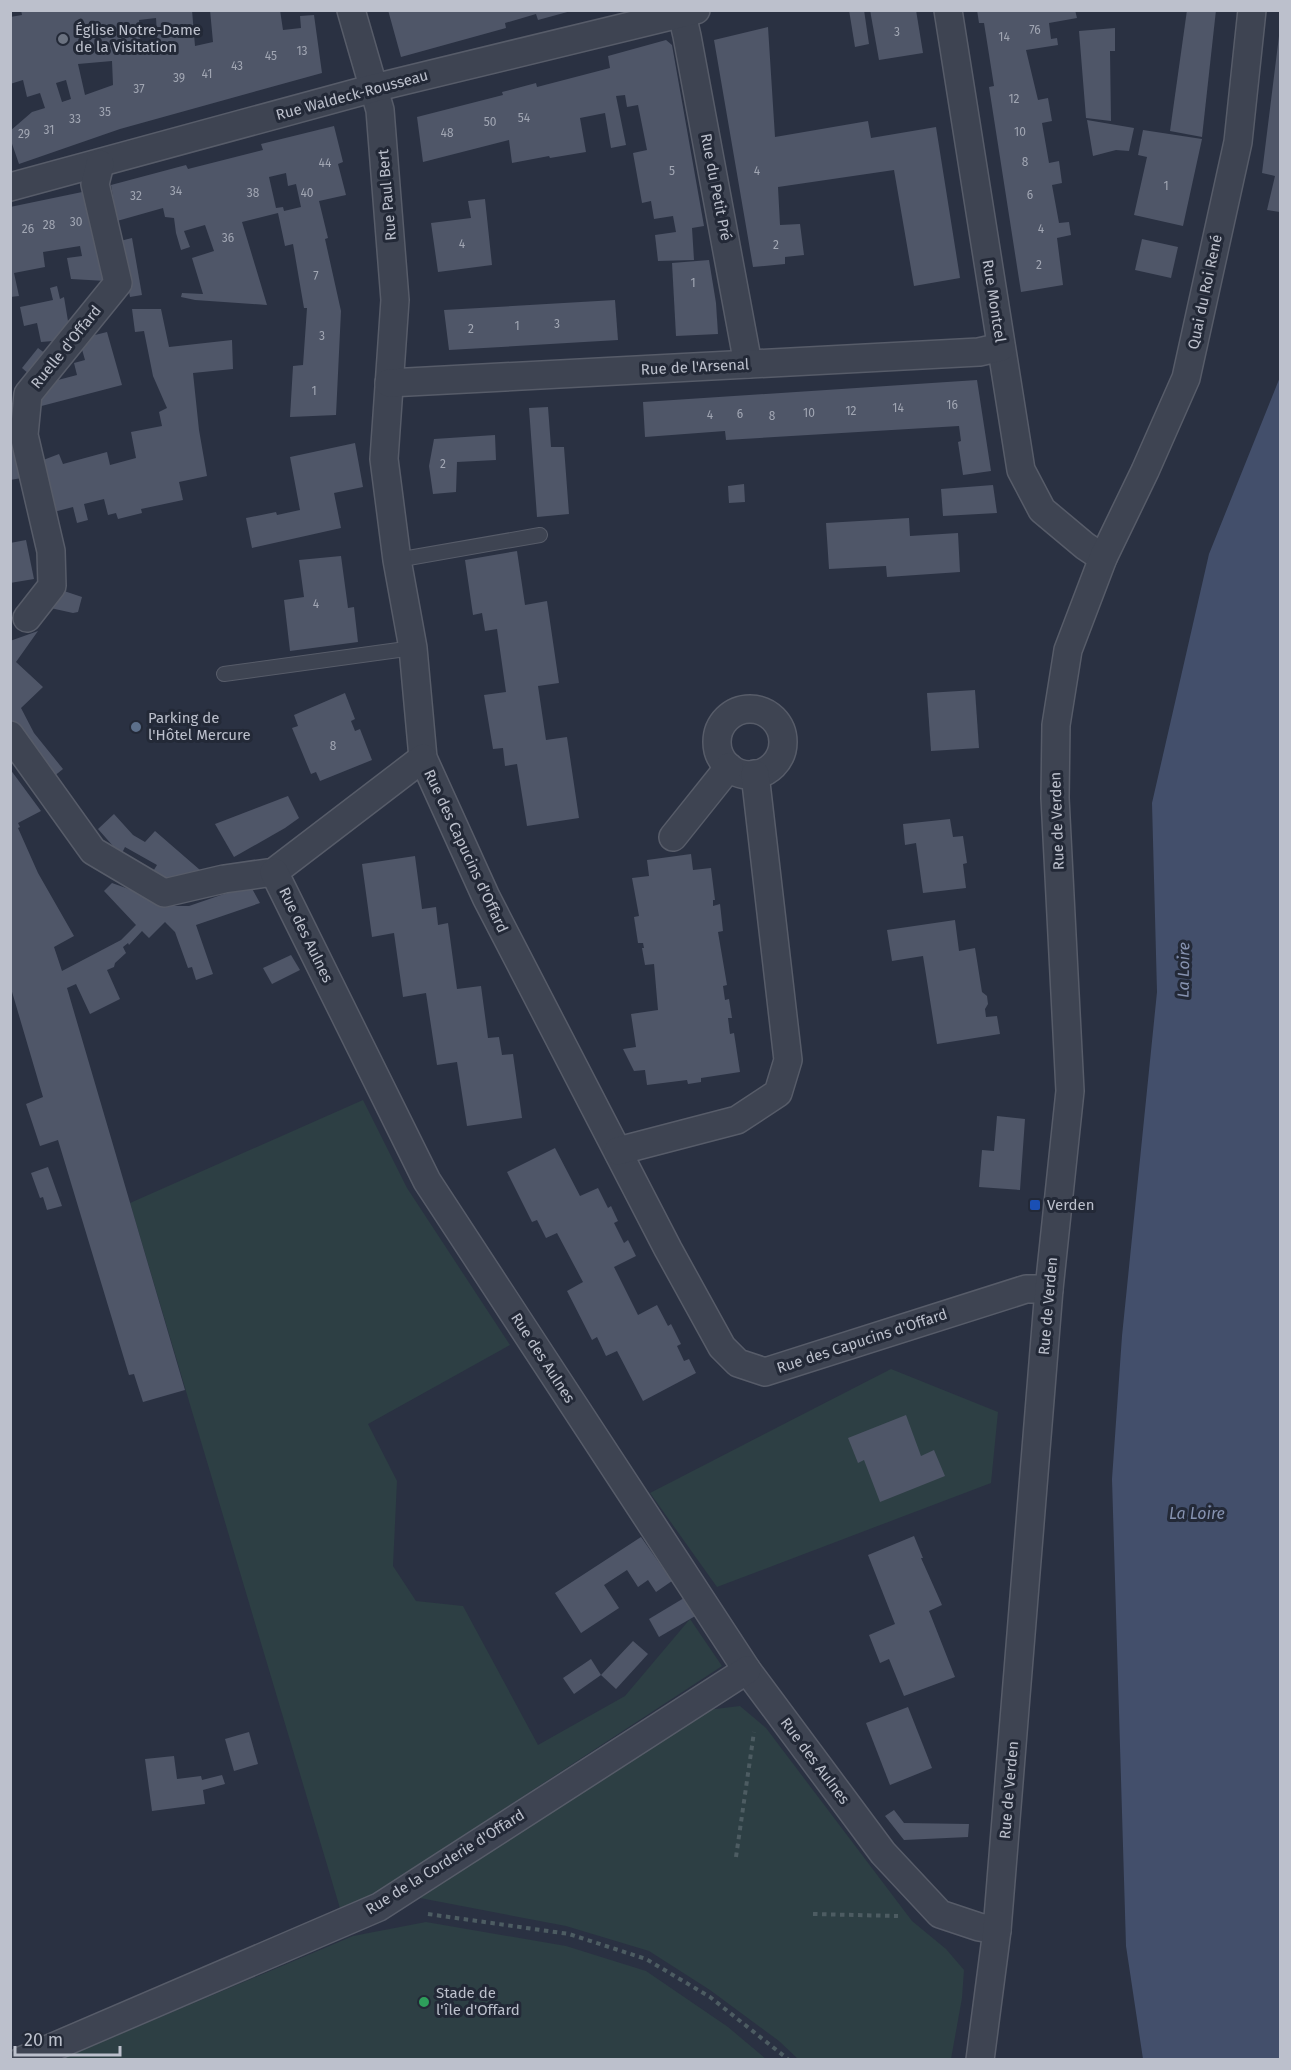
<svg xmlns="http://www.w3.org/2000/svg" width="1291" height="2070" font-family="'Fira Sans',sans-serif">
<rect width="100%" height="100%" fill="#2a3142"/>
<g fill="#2d3f44">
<path d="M363,1100L407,1188L510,1345L368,1424L397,1481L393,1566L416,1601L463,1606L538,1745L625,1696L690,1619L722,1666L342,1915L130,1203Z"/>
<path d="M891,1369L998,1412L991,1483L717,1587L650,1493Z"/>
<path d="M740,1706L766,1728L912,1921L946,1949L964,1970L962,1998L951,2059H798L779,2041L710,1990L649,1951L566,1926L420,1898L707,1710Z"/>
<path d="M426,1922L566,1946L646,1971L728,2027L766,2059H61L353,1936Z"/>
</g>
<path fill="#434f6b" d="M1280,377V2059H1143L1126,1946L1112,1479L1122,1336L1157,992L1152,803L1209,554Z"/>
<g fill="#4f5668" fill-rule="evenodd">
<path d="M21,10H192L195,46L213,42L210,10H280L283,30L301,28L300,16L314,15L322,73L120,129L19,164L10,138V131L32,112L45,108L40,93L27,97L23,80L10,84V17L22,15ZM156,18L158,49L141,50L139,20ZM112,61L113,85L85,95L78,64ZM66,80L71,99L62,102L56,83Z"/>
<path d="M388,10H571V11L538,20L536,14L505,23L506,28L401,57Z"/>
<path d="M849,10H864L869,44L855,47Z"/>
<path d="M870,10H916L923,53L879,60Z"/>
<path d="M977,10H1075L1077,18L1049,23L1051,39L1057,38L1058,45L1026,50L1038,100L1048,98L1052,121L1042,123L1049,163L1059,161L1062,183L1052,185L1059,223L1069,222L1071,235L1057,238L1063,285L1021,292L989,87L994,86L984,23H979Z"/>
<path d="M1187,10H1216L1202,137L1170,131Z"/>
<path d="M768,27L775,137L868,121L871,138L936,127L960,278L914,286L894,170L778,187L780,225L800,224L804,255L785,257V264L753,267L714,40Z"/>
<path d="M1115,28V51H1110L1111,121L1086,118L1079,31Z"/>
<path d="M1279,36H1280V212L1267,210L1275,176L1262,173Z"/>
<path d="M666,40L672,45L704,226L692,228L694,260L658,261L655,235L676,232L673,216L654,219L651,201L642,203L633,153L647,150L638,105L627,107L625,95L616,96L626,145L611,148L605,113L580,118L586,152L550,158L549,156L512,163L509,140L423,162L417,117L503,95L502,92L536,83L537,87L610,68L608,56Z"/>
<path d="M1087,120L1134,128L1129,151L1116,150L1093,156Z"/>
<path d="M334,126L343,162L338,164L346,195L319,201L328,238L325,239L341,311L336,415L290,417L293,366L303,365L307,308H304L293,244L285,246L278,213L242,222L267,305L195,300L181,297L182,293L203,294L192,258L214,251L205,225L184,231L190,247L181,250L176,233L174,218L165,217L163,208L117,221L111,185L186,165L188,169L263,150L261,144ZM286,173L288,186L296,184L301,207L284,211L283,207L276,208L269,177Z"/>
<path d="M1143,130L1202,139L1183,226L1134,215L1147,157L1138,155Z"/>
<path d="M87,191L106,281L71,279L67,258L82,256L80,246L43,252L45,267L14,273L19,296L10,297V207Z"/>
<path d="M485,199L492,265L438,272L431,223L471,218L468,201Z"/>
<path d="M132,238L142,295L130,297L120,241Z"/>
<path d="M1142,239L1178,247L1171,278L1135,270Z"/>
<path d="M709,260L716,303L718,334L676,336L672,263Z"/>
<path d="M57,286L60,299L64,297L68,321L88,307L65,340L41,342L37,323L24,326L20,307L53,300L50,288Z"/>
<path d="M615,300L618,340L449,350L444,310Z"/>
<path d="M132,309H161L169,347L232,340L233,369L193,373L199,430L207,476L179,482L183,500L141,509L142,513L118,519L116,513L108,515L104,499L84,504L88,520L77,523L73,507L46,514L38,462L59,454L63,464L107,452L110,465L136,458L131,432L162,426L159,412L167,408L153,376L144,331L135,332Z"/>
<path d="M107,332L122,385L30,409L54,381L77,375L74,363L85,360L79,339Z"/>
<path d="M38,348L50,357L36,380L22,368Z"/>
<path d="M977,380L991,471L963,475L958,442L961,441L959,426L726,440L725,431L645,437L643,402Z"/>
<path d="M548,407L551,447H564L569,514L537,517L529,408Z"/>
<path d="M15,411L28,477L10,480V412Z"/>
<path d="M495,435L496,460L457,462L456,492L433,494L429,466L434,439Z"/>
<path d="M355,443L363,487L334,493L341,528L252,548L246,518L276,512L277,515L300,510L290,457Z"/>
<path d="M744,484L745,502L729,503L728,486Z"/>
<path d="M993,485L997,513L943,516L941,489Z"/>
<path d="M909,518L910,536L958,533L960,572L887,577L886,566L829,569L826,523Z"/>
<path d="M26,540L34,579L10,583V543Z"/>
<path d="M517,551L525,605L547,601L559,683L538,686L546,740L567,737L579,818L527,826L517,764L505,766L503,748L493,749L484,695L506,692L497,629L485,631L482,613L473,615L465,560Z"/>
<path d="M341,556L348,608L354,607L358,642L290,651L284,600L304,597L299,560Z"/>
<path d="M52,587L82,597L78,612L73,613L46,607Z"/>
<path d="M38,631L16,662L43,687L21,708L34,733L63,769L48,781L10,728V641Z"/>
<path d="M975,690L979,748L931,751L927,693Z"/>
<path d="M345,693L355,719L351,721L355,731L360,729L372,760L320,781L316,772L311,774L292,728L298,726L294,715Z"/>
<path d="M10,769L41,811L18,823L20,827L18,828L38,873L74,936L54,947L62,971L121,940L136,925L104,891L112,883L176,906H189L250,885L260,903L196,925L213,974L196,980L192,967L188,968L175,932L165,922L149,938L142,931L129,945L128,943L123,947L126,953L115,963L114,967L107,970L120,999L90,1014L76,984L67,988L185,1390L143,1402L134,1374L129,1375L58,1140L40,1146L26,1104L43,1097L10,985Z"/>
<path d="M288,796L299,818L285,828L234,857L215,824Z"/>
<path d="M114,814L133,835L145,842L155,831L200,870L174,880L152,873L157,865L125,847L121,855L98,829Z"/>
<path d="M950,819L953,837L963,836L967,863L963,864L966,888L923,893L916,843L905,845L903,824Z"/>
<path d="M691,854L693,870L711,868L715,900H713V906L720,904L723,931L718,932L727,985L723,986L725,1000L729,999L732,1018H728L730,1034L734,1033L740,1072L701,1078V1082L688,1084L687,1080L647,1085L645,1070L634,1071L623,1049L636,1047L631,1014L658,1010L654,964L645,965L642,948H644L643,943H638L634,917L639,916L632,878L649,876L647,860Z"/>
<path d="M415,856L422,909L436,907L438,925L448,923L457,989L481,986L488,1038L499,1037L502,1055L513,1054L522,1118L467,1126L457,1062L437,1065L426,993L403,997L394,933L372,937L362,864Z"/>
<path d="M955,920L959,951L975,948L982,992L987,996L988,1004L985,1009L986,1017L997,1016L1000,1034L937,1044L923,956L892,961L887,930Z"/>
<path d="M291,955L300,970L272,984L263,968Z"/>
<path d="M997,1116L1025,1119L1020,1190L979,1187L982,1150L994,1151Z"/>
<path d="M555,1148L580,1196L598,1188L608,1208L611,1206L618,1221L614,1223L624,1243L628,1240L636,1256L614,1267L638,1315L657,1305L668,1326L671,1324L681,1344L677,1346L684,1361L689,1359L696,1373L643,1401L617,1351L606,1356L597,1337L592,1340L567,1291L583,1282L557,1233L546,1238L537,1220L532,1222L507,1172Z"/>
<path d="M48,1167L62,1206L47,1210L43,1197L40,1198L31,1173Z"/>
<path d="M906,1415L921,1456L934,1450L945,1476L880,1502L864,1460L858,1463L848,1438Z"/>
<path d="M914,1536L923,1558H921L942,1605L929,1611L955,1677L904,1696L889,1659L880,1663L869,1635L895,1624L868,1555Z"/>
<path d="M641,1537L672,1581L656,1592L648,1580L638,1587L627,1570L604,1585L619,1608L581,1633L555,1593Z"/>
<path d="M684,1598L697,1615L659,1637L649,1619Z"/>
<path d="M633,1641L648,1654L616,1689L601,1675Z"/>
<path d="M591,1659L601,1675L574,1694L563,1678Z"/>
<path d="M908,1707L932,1768L890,1785L866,1723Z"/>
<path d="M249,1732L258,1764L234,1771L225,1739Z"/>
<path d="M174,1756L177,1779L201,1776L202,1780L222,1775L225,1784L203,1790L205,1804L152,1811L145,1759Z"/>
<path d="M894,1810L904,1823L969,1824L968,1837L904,1840L885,1816Z"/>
</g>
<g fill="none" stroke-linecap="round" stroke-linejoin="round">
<defs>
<g id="lane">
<path d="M397,560L540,535"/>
<path d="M224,674L413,648"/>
</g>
<g id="street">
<path d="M351,10L380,110L395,300L384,459L397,560L413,648L423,758L486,897L668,1249L722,1347L738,1363L765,1372L1026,1289H1049"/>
<path d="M681,10L687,36L748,364"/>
<path d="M948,10L1021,470L1042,510L1085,546L1103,558"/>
<path d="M10,187L374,88L696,10"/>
<path d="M389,383L979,352L1001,347"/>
<path d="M27,618L52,586L51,551L24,435L28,394L118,283L95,184L100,164"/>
<circle cx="750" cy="742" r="33"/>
<path d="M10,735L93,851L164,893L224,879L274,872L423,758"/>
<path d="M673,837L729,767"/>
<path d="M274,872L427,1181L747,1670L883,1853L940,1914L979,1927L997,1930"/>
<path d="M618,1151L737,1120L778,1093L788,1060L755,774"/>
<path d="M23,2060L379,1907L747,1670"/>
<path d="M980,2060L997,1930L1049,1289L1070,1091L1055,798L1056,725L1068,650L1103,558L1145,471L1186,378L1238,142L1252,10"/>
</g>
</defs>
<use href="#lane" stroke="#575c69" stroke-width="16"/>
<use href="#street" stroke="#575c69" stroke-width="30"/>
<g stroke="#4d5c62" stroke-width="4" stroke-dasharray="4.5 4.5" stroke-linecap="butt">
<path d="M736,1857L754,1732"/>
<path d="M428,1914L569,1934L646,1959L710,1997L789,2060"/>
<path d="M813,1914L898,1916"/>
</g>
<use href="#lane" stroke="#3e4452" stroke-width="14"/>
<use href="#street" stroke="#3e4452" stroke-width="27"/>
</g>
<circle fill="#6b7280" stroke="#232937" stroke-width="2" cx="63" cy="39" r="6"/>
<circle fill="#5c6f8a" stroke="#232937" stroke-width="2" cx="136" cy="727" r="6"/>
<rect fill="#1a4fb4" stroke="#232937" stroke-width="2" x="1029" y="1199" width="12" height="12" rx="3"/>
<circle fill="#2e9e5b" stroke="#232937" stroke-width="2" cx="424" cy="2002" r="6"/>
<g text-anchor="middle" stroke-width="6" stroke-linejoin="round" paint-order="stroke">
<g font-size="12" fill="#a1a6b3">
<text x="1035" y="34">76</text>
<text x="897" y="36">3</text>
<text x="1004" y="41">14</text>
<text x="302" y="55">13</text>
<text x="271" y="60">45</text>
<text x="237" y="70">43</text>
<text x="207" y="78">41</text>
<text x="179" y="82">39</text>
<text x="139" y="93">37</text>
<text x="1014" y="103">12</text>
<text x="105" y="116">35</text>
<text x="524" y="122">54</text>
<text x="75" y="123">33</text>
<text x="490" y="126">50</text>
<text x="49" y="134">31</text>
<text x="1020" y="136">10</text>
<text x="447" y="137">48</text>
<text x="24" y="138">29</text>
<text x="1025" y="166">8</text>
<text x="325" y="167">44</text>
<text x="672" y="175">5</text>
<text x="757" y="175">4</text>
<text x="1166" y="190">1</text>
<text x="176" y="195">34</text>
<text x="253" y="197">38</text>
<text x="307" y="197">40</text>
<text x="1030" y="199">6</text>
<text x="136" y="200">32</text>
<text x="76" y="226">30</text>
<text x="49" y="229">28</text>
<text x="28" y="233">26</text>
<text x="1041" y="233">4</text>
<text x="228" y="242">36</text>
<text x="462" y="248">4</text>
<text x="776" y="249">2</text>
<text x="1039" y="269">2</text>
<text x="316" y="280">7</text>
<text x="693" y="287">1</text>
<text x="557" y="328">3</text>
<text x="517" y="330">1</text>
<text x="471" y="333">2</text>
<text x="322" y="340">3</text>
<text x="314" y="395">1</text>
<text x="952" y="409">16</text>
<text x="898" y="412">14</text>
<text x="851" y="415">12</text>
<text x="809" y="417">10</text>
<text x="740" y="418">6</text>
<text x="710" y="419">4</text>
<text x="772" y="420">8</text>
<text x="443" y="468">2</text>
<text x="316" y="608">4</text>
<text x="333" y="750">8</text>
</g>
<g font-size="15" fill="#bcc0cc" stroke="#232937" text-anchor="start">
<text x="75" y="35">Église Notre-Dame<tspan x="75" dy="17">de la Visitation</tspan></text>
<text x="148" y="723">Parking de<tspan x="148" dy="17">l'Hôtel Mercure</tspan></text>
<text x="1047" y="1210">Verden</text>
<text x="436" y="1998">Stade de<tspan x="436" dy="17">l'île d'Offard</tspan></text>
</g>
<g font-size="15" fill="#bcc0cc" stroke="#232937">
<text transform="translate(352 95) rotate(-15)" y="5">Rue Waldeck-Rousseau</text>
<text transform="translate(716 187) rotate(79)" y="5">Rue du Petit Pré</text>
<text transform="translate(387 195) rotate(-95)" y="5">Rue Paul Bert</text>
<text transform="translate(1205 292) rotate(-78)" y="5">Quai du Roi René</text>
<text transform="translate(994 301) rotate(81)" y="5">Rue Montcel</text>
<text transform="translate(66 347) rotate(-51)" y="5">Ruelle d'Offard</text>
<text transform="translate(695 367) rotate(-3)" y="5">Rue de l'Arsenal</text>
<text transform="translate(1057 821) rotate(-92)" y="5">Rue de Verden</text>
<text transform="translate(466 851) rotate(65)" y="5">Rue des Capucins d'Offard</text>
<text transform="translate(306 935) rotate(64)" y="5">Rue des Aulnes</text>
<text transform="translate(1048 1306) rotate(-85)" y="5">Rue de Verden</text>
<text transform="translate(862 1341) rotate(-18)" y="5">Rue des Capucins d'Offard</text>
<text transform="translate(543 1358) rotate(57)" y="5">Rue des Aulnes</text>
<text transform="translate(815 1761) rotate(53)" y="5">Rue des Aulnes</text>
<text transform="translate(1009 1790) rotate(-85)" y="5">Rue de Verden</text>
<text transform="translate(445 1862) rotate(-32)" y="5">Rue de la Corderie d'Offard</text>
</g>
<g font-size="16" font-style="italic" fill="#8692b0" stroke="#232937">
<text transform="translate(1183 970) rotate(-89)" y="6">La Loire</text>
<text x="1197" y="1519">La Loire</text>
</g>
</g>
<rect width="1291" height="2070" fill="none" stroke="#bcc0cc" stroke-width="24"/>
<path d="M15 2046v9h105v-9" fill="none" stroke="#bcc0cc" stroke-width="3"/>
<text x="24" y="2046" font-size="18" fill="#bcc0cc" stroke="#232937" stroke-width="4.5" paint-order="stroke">20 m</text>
</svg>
